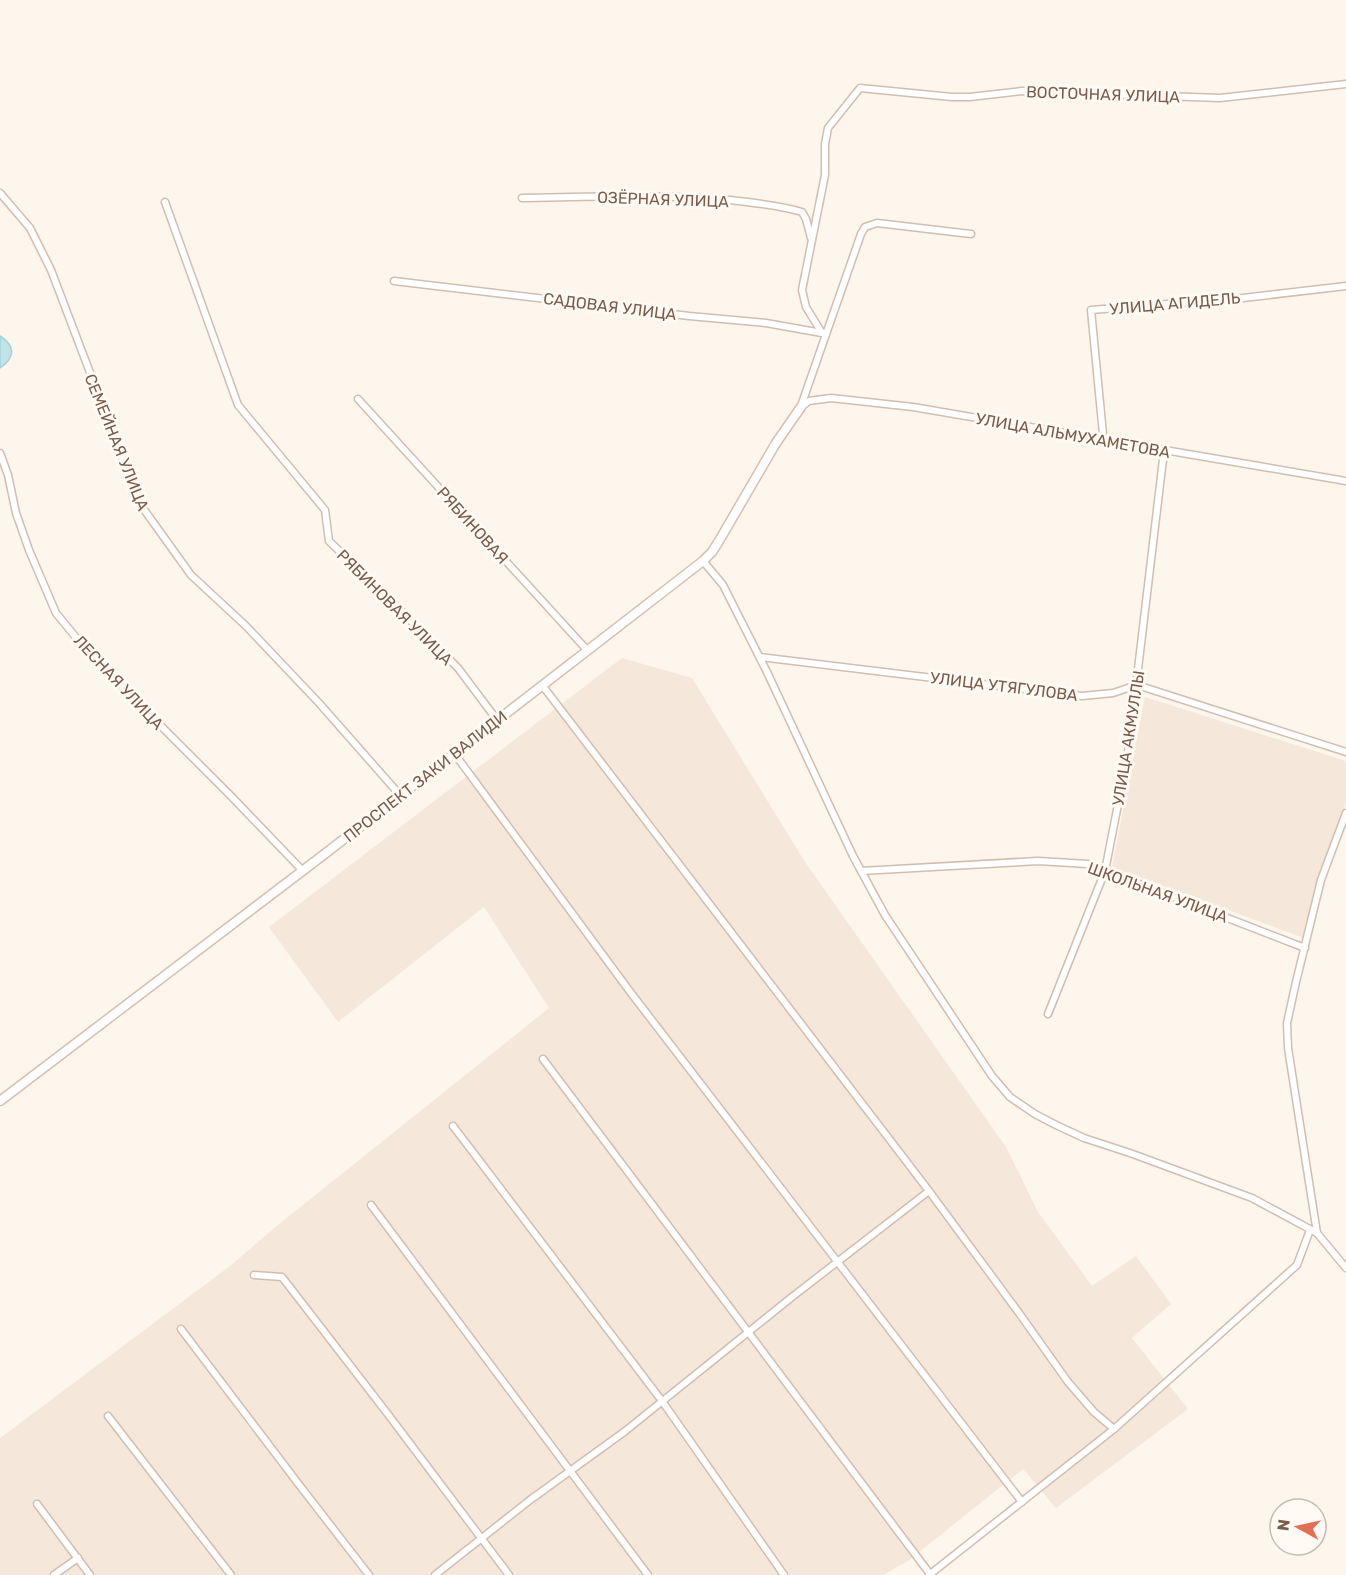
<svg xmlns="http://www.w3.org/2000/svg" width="1346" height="1575" font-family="Rubik,sans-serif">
<rect width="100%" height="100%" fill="#fdf6ec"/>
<g fill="#f5e8da">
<path d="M622,658L692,678L805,862L1006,1147L1038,1212L1092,1286L1136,1256L1171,1304L1132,1338L1188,1409L1056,1508L1023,1469L908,1561L883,1575H0V1438L230,1266L278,1225L549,1008L484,907L338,1022L269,927Z"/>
<path d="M1145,697L1346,761V803L1319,880L1304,938L1112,867Z"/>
</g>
<path fill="#bfe3e8" stroke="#a5d3da" stroke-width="1.5" d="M0,336C16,346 15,358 0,368Z"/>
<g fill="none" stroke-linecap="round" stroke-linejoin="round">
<defs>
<g id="street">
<path d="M0,193L30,228L51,270L140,504L191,575L246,626L319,703L400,795"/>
<path d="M522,198C592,197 661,194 730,200C754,203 779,205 802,212L806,219L811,238"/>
<path d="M165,202L238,405L325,510L329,541L389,599L458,668L497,720"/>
<path d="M394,281L689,316L766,323L822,333"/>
<path d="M822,333L806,307L802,290L825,175V144L828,128L860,88L952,97H970L1022,91L1220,98L1346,84"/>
<path d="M358,399L587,650"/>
<path d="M801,406L861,234L865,227L877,223L971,234"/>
<path d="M801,407L809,401L831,398L913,407L1346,481"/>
<path d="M1103,434L1091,310L1243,298L1346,286"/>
<path d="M0,453L8,475L16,513L29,550L56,613L92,657L229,794L303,871"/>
<path d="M703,561L723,585L767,672L853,856L885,915L992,1076L1010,1097L1035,1114L1056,1125L1084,1138L1130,1153L1252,1198L1317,1233L1346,1268"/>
<path d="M760,657L1082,696L1113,693L1137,685L1346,752"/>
<path d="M542,685L929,1191L1019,1313L1068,1382L1094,1412L1114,1429"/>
<path d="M454,753L631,993L1022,1502"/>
<path d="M861,871L1038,861L1088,864L1305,948"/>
<path d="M1048,1014L1105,871L1128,753L1164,451"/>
<path d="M543,1059L930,1574"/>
<path d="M453,1126L662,1401L784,1575"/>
<path d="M371,1205L648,1575"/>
<path d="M1317,1233L1288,1048L1287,1023L1296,982L1321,880L1346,813"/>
<path d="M254,1275L282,1277L387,1413L509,1575"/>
<path d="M181,1329L297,1482L369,1575"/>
<path d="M108,1416L231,1575"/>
<path d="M37,1504L90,1575"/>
<path d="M54,1575L78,1558"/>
<path d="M435,1575L530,1500L624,1432L792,1297L929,1191"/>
<path d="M929,1575L1114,1429L1297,1265L1310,1230"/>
</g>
<path id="secondary" d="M0,1101L322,856L703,561L712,552L719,541L776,443L801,407"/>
</defs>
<use href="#street" stroke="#d1beb0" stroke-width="9"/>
<use href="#secondary" stroke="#d6c0b0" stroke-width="11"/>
<use href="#street" stroke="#fff" stroke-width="6"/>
<use href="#secondary" stroke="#fff" stroke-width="8"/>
</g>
<g text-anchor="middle" stroke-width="6" stroke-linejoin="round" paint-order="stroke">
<g font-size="16" fill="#7a5c4d" stroke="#fffaf3">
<text transform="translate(1103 94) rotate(2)" y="6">ВОСТОЧНАЯ УЛИЦА</text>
<text transform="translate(663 199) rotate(2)" y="6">ОЗЁРНАЯ УЛИЦА</text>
<text transform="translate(1175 303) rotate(-5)" y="6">УЛИЦА АГИДЕЛЬ</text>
<text transform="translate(610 306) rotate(7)" y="6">САДОВАЯ УЛИЦА</text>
<text transform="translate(1073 435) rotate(10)" y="6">УЛИЦА АЛЬМУХАМЕТОВА</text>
<text transform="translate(117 442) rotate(68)" y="6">СЕМЕЙНАЯ УЛИЦА</text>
<text transform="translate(473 525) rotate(48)" y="6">РЯБИНОВАЯ</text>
<text transform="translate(395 607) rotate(45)" y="6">РЯБИНОВАЯ УЛИЦА</text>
<text transform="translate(119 682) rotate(47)" y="6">ЛЕСНАЯ УЛИЦА</text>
<text transform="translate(1004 686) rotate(7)" y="6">УЛИЦА УТЯГУЛОВА</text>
<text transform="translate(1128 738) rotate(-81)" y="6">УЛИЦА АКМУЛЛЫ</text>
<text transform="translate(425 776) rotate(-38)" y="6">ПРОСПЕКТ ЗАКИ ВАЛИДИ</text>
<text transform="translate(1158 892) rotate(20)" y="6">ШКОЛЬНАЯ УЛИЦА</text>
</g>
</g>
<g transform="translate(1298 1527) rotate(278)"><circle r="28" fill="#fffaf3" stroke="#cabbb1" stroke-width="1.5"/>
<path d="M0-4.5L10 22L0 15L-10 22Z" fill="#e76f51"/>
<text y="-9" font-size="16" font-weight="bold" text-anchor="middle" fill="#7a5c4d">N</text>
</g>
</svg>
